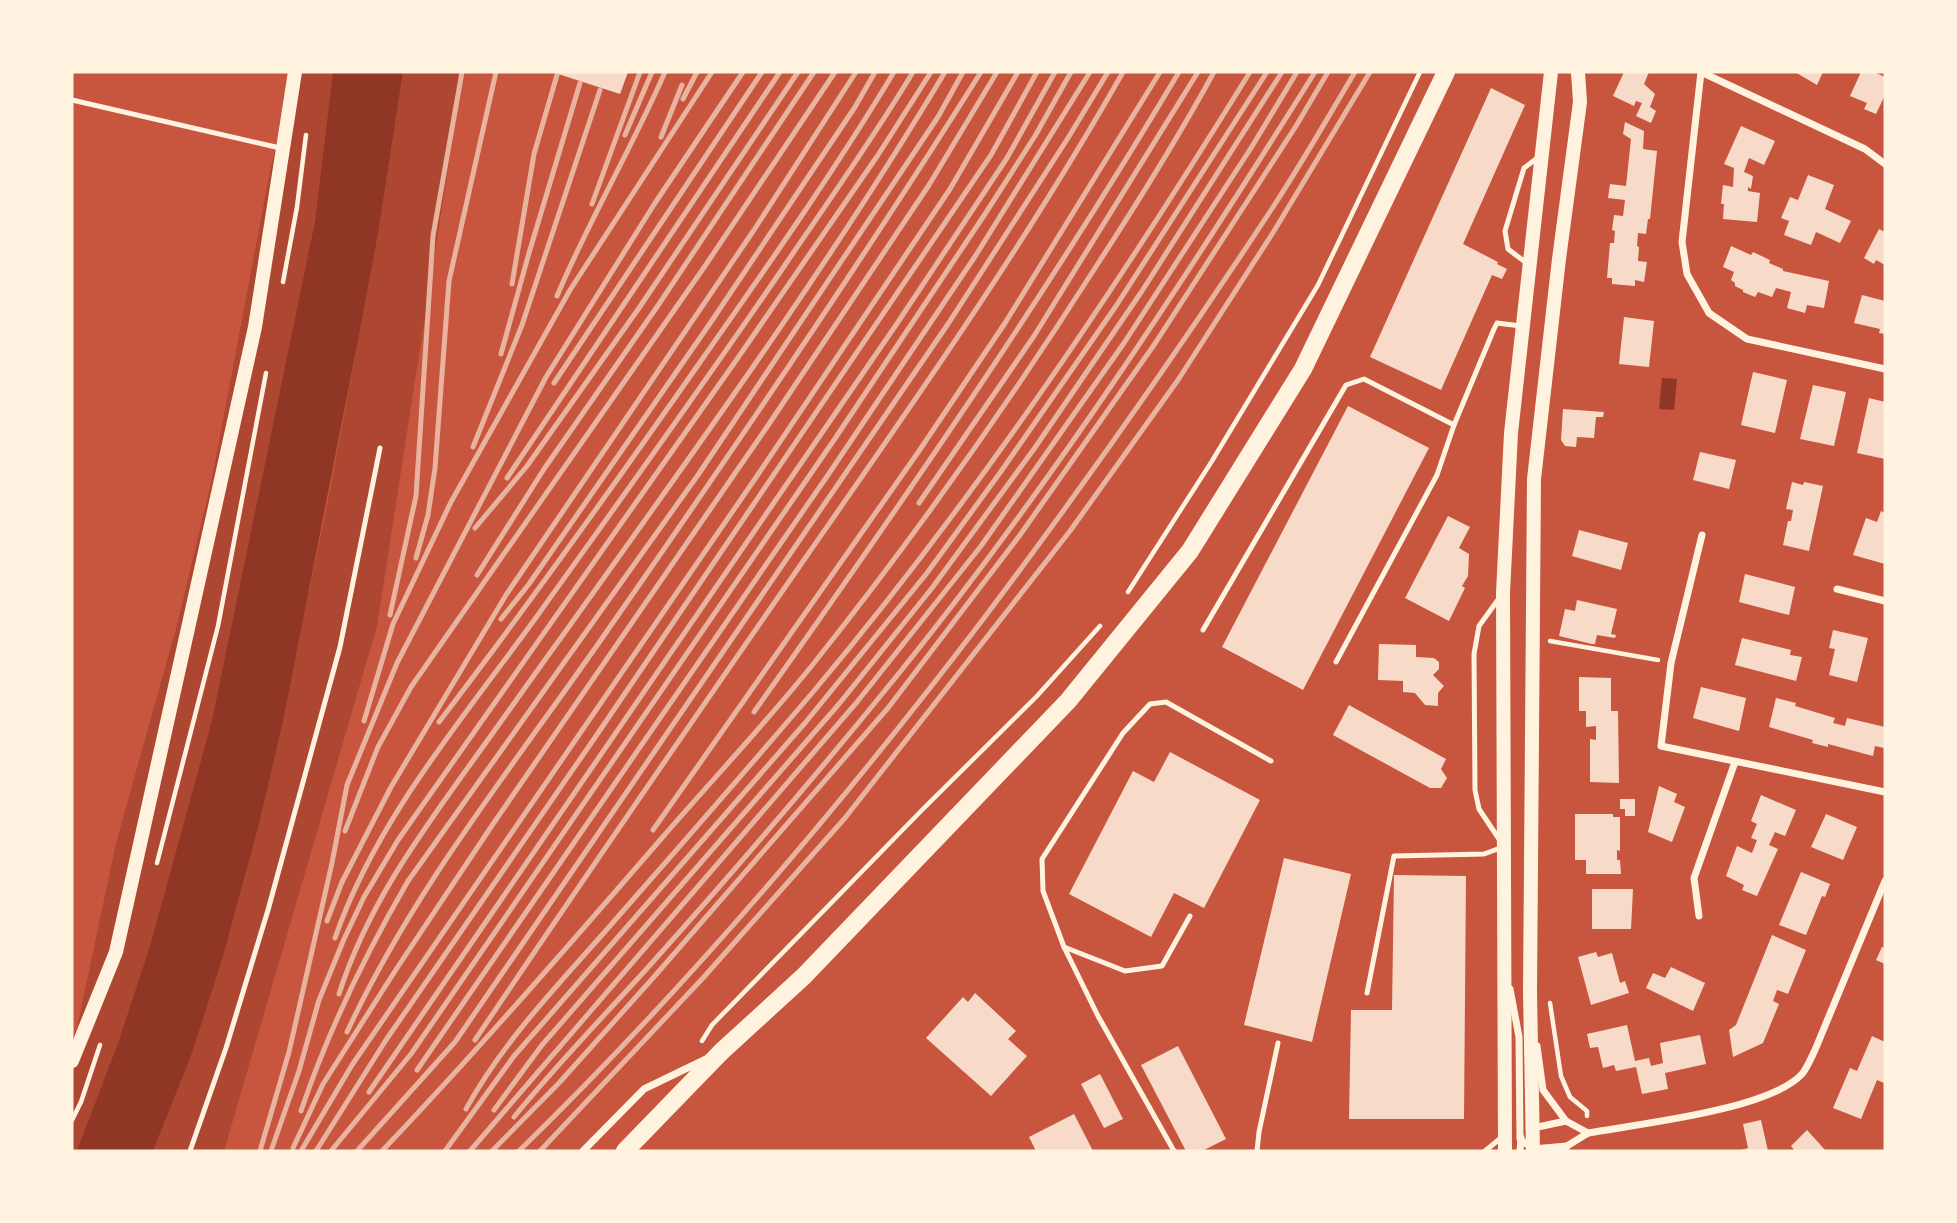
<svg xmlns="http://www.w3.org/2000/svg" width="1957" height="1223" font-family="'Public Sans',sans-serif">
<rect width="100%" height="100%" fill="#c8553d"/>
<g fill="#ae4732">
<path d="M295,72H334L315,221L212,720L150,946L118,1043L80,1145L77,1151H72V1039L77,1028L116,843L177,625L212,479L270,171Z"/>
<path d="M403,72H463L377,626L224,1151H153L191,1056L222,960L258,828L327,506L359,335L378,234Z"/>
</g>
<g fill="#8f3625">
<path d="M333,72H403L378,234L359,335L283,721L258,828L222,960L191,1056L153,1151H77L118,1043L150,946L212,720L315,221Z"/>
<path d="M1662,378L1677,379L1674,410L1659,409Z"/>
</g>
<g fill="#f7dbc8">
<path d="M552,72H628L620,94Z"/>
<path d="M1624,72H1649L1644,84L1655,94L1650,107L1656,111L1651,123L1636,116L1642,103L1636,101L1634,106L1613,96Z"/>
<path d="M1795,72H1823L1817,85Z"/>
<path d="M1861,72H1874L1885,77V95L1876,114L1864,109L1867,103L1850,96Z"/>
<path d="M1491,88L1525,105L1463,244L1498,262L1497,264L1507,269L1502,279L1492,275L1441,390L1370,357Z"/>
<path d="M1625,122L1644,131L1643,149L1657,151L1650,219H1648L1646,234L1638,233L1637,246L1639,247L1638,261L1647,262L1644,282L1635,280V286L1612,284V278H1607L1610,243H1614L1615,231L1612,230L1614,215L1623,216L1625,200L1608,198L1610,184L1626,186L1631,139L1623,134Z"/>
<path d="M1741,126L1775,141L1764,165L1749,158L1744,172L1753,176L1751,189L1748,187V191L1760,193L1757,222L1723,219L1724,204H1721L1723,185L1733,187L1734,168L1724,164Z"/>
<path d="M1808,175L1834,185L1825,209L1851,221L1840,243L1816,232L1811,245L1784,235L1789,221L1781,218L1790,197L1798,200Z"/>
<path d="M1879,229L1885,232V265L1876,260L1874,264L1864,258Z"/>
<path d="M1731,246L1751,255L1753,252L1770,260L1769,263L1783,269V271L1829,281L1824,308L1807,305L1805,313L1787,308L1791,292L1776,288L1772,297L1758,292L1755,297L1743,292V290L1735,286V283L1731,280L1734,272L1723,267Z"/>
<path d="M1862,295L1885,301V334L1879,333L1880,329L1854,323Z"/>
<path d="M1624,317L1654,321L1649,367L1619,364Z"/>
<path d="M1753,372L1787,380L1775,433L1741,425Z"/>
<path d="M1813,385L1846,392L1834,446L1800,439Z"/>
<path d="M1869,398L1885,402V459L1857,453Z"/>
<path d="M1348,406L1429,448L1303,690L1222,647Z"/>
<path d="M1563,409L1604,412L1603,417H1596L1594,438L1577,437L1576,447L1565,446L1561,440Z"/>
<path d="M1700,452L1736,460L1729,489L1693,480Z"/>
<path d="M1792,482L1803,485L1804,482L1823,486L1809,551L1783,545L1788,521H1791L1793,510L1786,509Z"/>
<path d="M1881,511L1885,513V564L1853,555L1866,518L1877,522Z"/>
<path d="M1448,516L1470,527L1459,548L1469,554L1468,576L1462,586L1465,588L1449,621L1405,598Z"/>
<path d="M1579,530L1628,543L1621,570L1572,556Z"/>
<path d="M1745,574L1795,587L1789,615L1739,602Z"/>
<path d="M1577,600L1617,609L1611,634L1616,635L1615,638L1597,635L1595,644H1592L1559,636L1565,609L1575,611Z"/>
<path d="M1833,630L1868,638L1857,682L1829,675L1835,649L1829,648Z"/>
<path d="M1742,638L1791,650L1790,655L1802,657L1796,681L1735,665Z"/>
<path d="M1379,644L1416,645V657L1434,658L1439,662V669L1433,675L1444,686L1438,693V706L1425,705L1415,693L1403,692V681L1378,680Z"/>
<path d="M1579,677L1611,678V711H1618L1619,783L1590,782V739L1596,740V726L1586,727V711H1579Z"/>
<path d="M1701,687L1746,698L1739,731L1693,718Z"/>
<path d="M1776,698L1796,703L1795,706L1835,718L1833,723L1845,726L1847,718L1885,727L1884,748L1875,746L1873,756L1828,744V747L1812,743L1813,740L1769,727Z"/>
<path d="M1349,705L1446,759L1441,769L1447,778L1441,788H1430L1333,735Z"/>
<path d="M1170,752L1260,800L1204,908L1174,893L1151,937L1069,894L1133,771L1154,782Z"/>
<path d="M1659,786L1677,794L1674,802L1685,807L1672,842L1648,832Z"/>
<path d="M1761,795L1796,810L1785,836L1775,832L1769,845L1778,849L1757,896L1742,890L1744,885L1726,876L1737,846L1752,853L1757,840L1751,838L1757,824L1751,821Z"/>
<path d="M1620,799H1635V816H1625V809H1620Z"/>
<path d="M1575,814H1613V817H1620V851L1617,850V860H1620L1621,874H1586V860H1575Z"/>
<path d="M1826,814L1857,827L1843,860L1811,847Z"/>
<path d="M1284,858L1351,874L1312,1042L1244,1025Z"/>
<path d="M1801,872L1830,884L1825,897L1822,896L1806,935L1779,925Z"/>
<path d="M1394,875L1466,876L1464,1119H1349L1351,1010H1392Z"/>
<path d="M1592,889H1633L1631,929H1592Z"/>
<path d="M1772,935L1806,950L1788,994L1777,990L1773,1001L1779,1004L1763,1043L1733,1057L1729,1030L1736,1025Z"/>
<path d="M1882,947L1885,948V964L1876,960Z"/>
<path d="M1596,952L1598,957L1612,953L1620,983L1625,981L1629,993L1591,1005L1578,957Z"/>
<path d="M1671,967L1705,983L1693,1011L1646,988L1653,973L1665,978Z"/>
<path d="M975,993L1016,1031L1008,1039L1027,1056L991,1096L926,1038L963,997L968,1002Z"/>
<path d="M1627,1025L1635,1061L1649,1058L1651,1066L1663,1063L1660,1043L1700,1035L1706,1064L1665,1073L1668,1089L1642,1094L1636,1067L1616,1071L1614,1065L1603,1068L1598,1047L1590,1048L1587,1034Z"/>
<path d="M1872,1036L1885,1042V1079L1884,1083L1877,1080L1861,1119L1833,1108L1850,1068L1857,1071Z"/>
<path d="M1178,1046L1226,1139L1202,1151H1186L1141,1065Z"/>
<path d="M1100,1074L1123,1119L1104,1128L1081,1084Z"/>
<path d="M1074,1114L1093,1151H1036L1029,1137Z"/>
<path d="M1761,1120L1768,1151H1738L1748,1148L1743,1124Z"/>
<path d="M1807,1130L1826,1151H1795L1791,1146Z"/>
</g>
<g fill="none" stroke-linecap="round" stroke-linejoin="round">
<g stroke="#fff3e0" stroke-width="4.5">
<path d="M283,282L297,207L306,135"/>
<path d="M1128,592L1212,461L1318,285L1420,72"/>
<path d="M1550,641L1658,660"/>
<path d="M157,863L218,626L266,373"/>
<path d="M1550,1003L1561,1076L1570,1097L1587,1111V1116"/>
<path d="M702,1041L712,1025L923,809L1037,696L1100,626"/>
<path d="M72,1120L81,1102L100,1045"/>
</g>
<g stroke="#fff3e0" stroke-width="5">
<path d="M72,100L280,148"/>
<path d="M1529,265L1508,249L1505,231L1524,168L1540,156"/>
<path d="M1203,630L1346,385L1364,379L1454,425"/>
<path d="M1336,662L1437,475L1454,425L1494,329L1497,323L1521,326"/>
<path d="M1499,839L1479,809L1475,790L1474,654L1479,626L1500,597"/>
<path d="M1064,947L1125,971L1162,966L1190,916"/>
<path d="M1367,993L1394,856L1484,854L1503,847"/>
<path d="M190,1151L226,1048L268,910L340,647L380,448"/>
<path d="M1174,1151L1098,1016L1064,947L1043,891L1042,859L1123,733L1150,704L1166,702L1271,761"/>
<path d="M1257,1151L1259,1132L1278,1043"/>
<path d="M1485,1151L1502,1137"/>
</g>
<g stroke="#fff3e0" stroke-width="7">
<path d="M1701,72L1682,242L1687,274L1709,313L1747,339L1885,369"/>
<path d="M1701,72L1865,149L1885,164"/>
<path d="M1702,535L1671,663L1661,746L1885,792"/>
<path d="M1837,589L1885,601"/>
<path d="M1699,916L1694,878L1735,762"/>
<path d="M1510,989L1519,1037L1520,1139L1533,1149L1567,1146"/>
<path d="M1537,1046L1543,1090L1566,1121"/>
<path d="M1533,1128L1566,1121L1588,1133"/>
<path d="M583,1151L644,1089L706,1059"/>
<path d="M1520,1151L1521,1138"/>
<path d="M1563,1151L1567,1146L1588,1133C1638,1124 1769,1110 1802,1074C1807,1068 1811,1058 1815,1050L1885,881"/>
</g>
<g stroke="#fff3e0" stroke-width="14">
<path d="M72,1061L116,952L255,327L295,72"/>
<path d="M1505,1151L1503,593L1511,433L1551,72"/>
<path d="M1533,1151L1530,992L1534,479L1559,259L1580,102L1578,72"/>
</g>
<path stroke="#fff3e0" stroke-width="18" d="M625,1151L721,1052L804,976L1068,701L1190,551L1303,369L1446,72"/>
<g stroke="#e9b49f" stroke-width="5">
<path d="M683,99L697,72"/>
<path d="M625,135L652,72"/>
<path d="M661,137L682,85"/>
<path d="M592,204L640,72"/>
<path d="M512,284L534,154L557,75"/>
<path d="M557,296C589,220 632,148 665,72"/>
<path d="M501,354L529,253L580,83"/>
<path d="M554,383L762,72"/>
<path d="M473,447L522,325L600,90"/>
<path d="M507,478L780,72"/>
<path d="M919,503L1034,336L1198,72"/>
<path d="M475,528L527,466L639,308L798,72"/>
<path d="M416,558L428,515L435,468L449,281L496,72"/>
<path d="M477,575L544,469L659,304L814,72"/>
<path d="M390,615L416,496L433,236L462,72"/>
<path d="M501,619L529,584L711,322L855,107L875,72"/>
<path d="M754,712C902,503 1048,292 1179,72"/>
<path d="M364,721L393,624L451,502L570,290L712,72"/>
<path d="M439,722C530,603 617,481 703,358C769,264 835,170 894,72"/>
<path d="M653,830L919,451L1005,323L1160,72"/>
<path d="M345,831L378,747L411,687L705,266L835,72"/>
<path d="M327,921L342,882L391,787L506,595L754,230L856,72"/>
<path d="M335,938C377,817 466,715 540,612C623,496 707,380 787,262C830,199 874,137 913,72"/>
<path d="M339,994C366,910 413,844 464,773C499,725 533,676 568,628C698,446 830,264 945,72"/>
<path d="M347,1032C414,888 515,764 605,634C734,449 861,263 981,72"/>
<path d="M475,1040C584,878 695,717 806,557C916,399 1028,240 1123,72"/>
<path d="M417,1070L830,472L976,255L1090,72"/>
<path d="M369,1092L896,325L1007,158L1055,72"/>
<path d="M466,1109C505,1038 563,980 616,919C682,844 748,768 813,692C976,498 1117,287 1250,72"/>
<path d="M494,1110L542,1045L839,704L932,588L1034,449L1142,291L1282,72"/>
<path d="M301,1111C328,1031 365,955 408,881L698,475L938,117L963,72"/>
<path d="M514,1117C557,1064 605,1015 651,964C736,869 820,771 900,672C1053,482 1186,278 1315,72"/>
<path d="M293,1148L323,1084L397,968L493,824L769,424L929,185L997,72"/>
<path d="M260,1151L289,1052L332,863L347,785L397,663L546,377L655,203L743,72"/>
<path d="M271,1151L299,1071L319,1000L344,939L364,897L398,840L735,362L878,155L931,72"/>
<path d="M301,1151L352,1065L759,473L950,189L1018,72"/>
<path d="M316,1151L386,1040L596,736L991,155L1037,72"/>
<path d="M331,1151L411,1054L834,440L985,214L1035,136L1071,72"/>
<path d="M357,1151L455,1042L512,959L948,324L1068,138L1108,72"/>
<path d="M382,1151C478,1050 570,944 661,839C712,780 766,723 814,663C916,535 1009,403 1097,265C1138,202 1178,138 1214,72"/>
<path d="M445,1151L514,1056L805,723L927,573L1002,470L1116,306L1267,72"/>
<path d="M470,1151L857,702L981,546L1124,343L1251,148L1297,72"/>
<path d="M492,1151L559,1083L653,978L888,708L1020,535L1154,345L1296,126L1328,72"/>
<path d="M519,1151C688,986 841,806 984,618C1085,484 1181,347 1273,207C1302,163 1328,117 1355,72"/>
<path d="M540,1151L703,978L845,818L1070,531L1178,380L1274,231L1370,72"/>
</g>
</g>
<rect width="1957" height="1223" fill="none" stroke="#fff3e0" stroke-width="147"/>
</svg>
